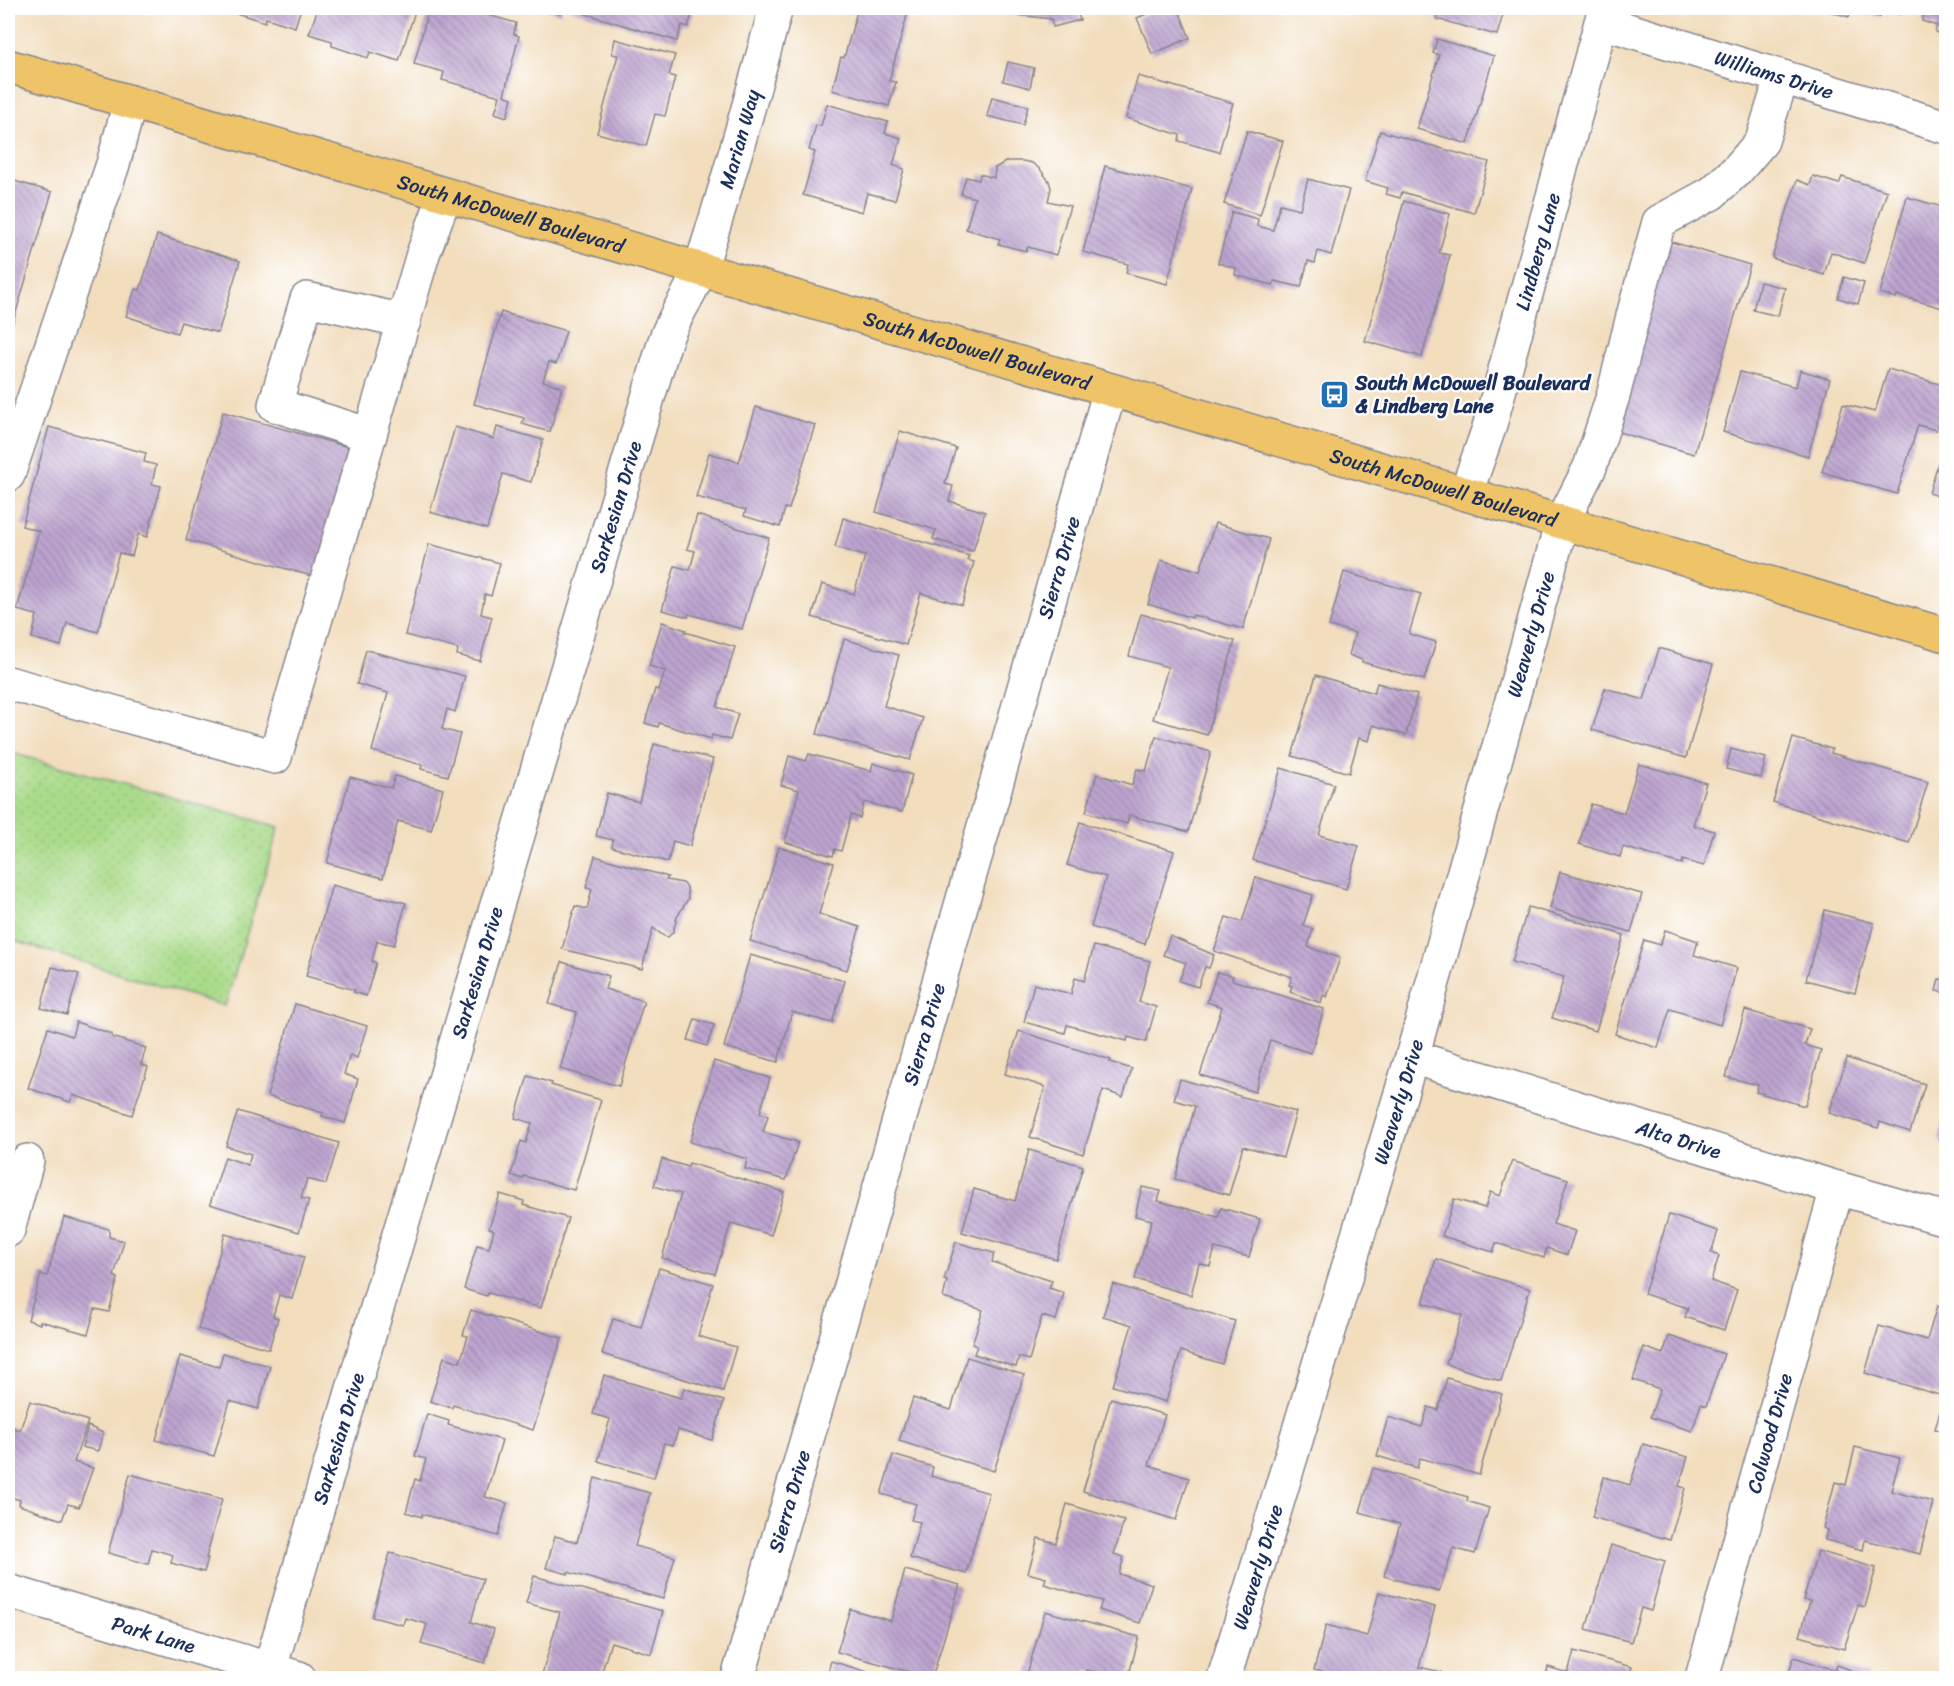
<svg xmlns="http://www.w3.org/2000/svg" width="1954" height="1686" font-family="Sriracha,sans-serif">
<defs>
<pattern id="green-dots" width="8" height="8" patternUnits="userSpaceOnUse" patternTransform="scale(1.5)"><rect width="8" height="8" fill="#aadb8a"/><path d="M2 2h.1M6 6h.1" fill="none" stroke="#92bc7a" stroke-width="1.8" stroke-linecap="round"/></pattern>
<pattern id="building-back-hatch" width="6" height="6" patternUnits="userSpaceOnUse" patternTransform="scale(1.5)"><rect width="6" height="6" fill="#bda4cf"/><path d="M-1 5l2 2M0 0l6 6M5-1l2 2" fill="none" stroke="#9986ab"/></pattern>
</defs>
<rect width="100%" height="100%" fill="#fff"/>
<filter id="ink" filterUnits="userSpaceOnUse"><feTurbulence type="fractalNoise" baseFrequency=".0167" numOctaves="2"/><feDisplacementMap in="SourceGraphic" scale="12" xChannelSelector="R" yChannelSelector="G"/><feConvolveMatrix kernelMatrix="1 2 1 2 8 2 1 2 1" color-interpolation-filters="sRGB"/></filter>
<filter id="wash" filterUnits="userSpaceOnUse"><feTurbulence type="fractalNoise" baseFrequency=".008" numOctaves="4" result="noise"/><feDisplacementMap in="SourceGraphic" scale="24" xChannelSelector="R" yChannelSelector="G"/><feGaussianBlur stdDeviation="1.35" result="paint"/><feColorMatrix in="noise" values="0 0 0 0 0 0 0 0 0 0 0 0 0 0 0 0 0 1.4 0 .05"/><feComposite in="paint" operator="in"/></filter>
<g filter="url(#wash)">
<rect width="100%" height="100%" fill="#f2ddbd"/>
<path fill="url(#green-dots)" stroke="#628574" stroke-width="1.5" d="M8,752L279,827L225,1006L8,939Z"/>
<g id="blocks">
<g fill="url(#building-back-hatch)">
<path d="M220,8H301L295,27L266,18L265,22Z"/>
<path d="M318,8H416L399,61L370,52L368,58L332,46V41L309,34Z"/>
<path d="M429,8H464L516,23L514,34L519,36L504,95L512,98L507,117L495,113L500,96L442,80L444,72L414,64Z"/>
<path d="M541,8H562L560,14Z"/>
<path d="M566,8H694L688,27L682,25L677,41Z"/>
<path d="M858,8H891L908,12L889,81L896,82L889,106L832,90L841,57L844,58Z"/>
<path d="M1012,8H1076L1080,20L1053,27L1051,19L1010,14Z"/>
<path d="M1161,8H1178L1190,38L1152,54L1137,18Z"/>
<path d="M1439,8H1511L1510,12L1504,11L1497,35L1436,19Z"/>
<path d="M1819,8H1901L1899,14L1882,10L1880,17L1851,9L1849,17Z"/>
<path d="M1926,8H1946V36L1935,32L1937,26L1922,21Z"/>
<path d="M615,39L675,55L669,75L675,77L665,116L655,114L646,146L597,133L618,55L612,54Z"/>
<path d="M1437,39L1494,56L1468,144L1417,129L1439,55L1433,53Z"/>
<path d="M1008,62L1034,68L1030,88L1003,81Z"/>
<path d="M1138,76L1233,103L1219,152L1179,141L1180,135L1126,118Z"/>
<path d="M992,97L1028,106L1023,125L987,116Z"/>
<path d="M827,104L888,122L885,133L901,138L893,165L904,169L895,200L867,193L862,212L803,195L815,152L809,150L816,125L821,126Z"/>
<path d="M1247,131L1283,141L1260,215L1224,204Z"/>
<path d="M1380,131L1489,162L1474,213L1402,192L1400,198L1386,194L1388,188L1365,181Z"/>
<path d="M1007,161H1023L1032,163L1040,169L1049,181L1051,188L1048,201L1070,206L1056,255L1028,247L1026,251L998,244L1000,239L966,229L975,198L961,194L966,177L979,180L980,174L994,178L995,168Z"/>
<path d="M1105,166L1192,189L1167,284L1126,273L1128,264L1083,252Z"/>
<path d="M1813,176L1839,184L1842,177L1887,191L1864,263L1831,252L1824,275L1772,258L1797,180L1810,185Z"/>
<path d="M8,179L52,192L11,329L8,328Z"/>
<path d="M1308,179L1349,190L1331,255L1318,251L1315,263L1308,261L1301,287L1274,281L1273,285L1235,275L1236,268L1218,263L1232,212L1258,219L1257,226L1273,230L1280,204L1300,209Z"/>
<path d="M1907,197L1946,208V309L1900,296L1897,295L1896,298L1880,293Z"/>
<path d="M1404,201L1450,214L1439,253L1450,255L1422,357L1365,341Z"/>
<path d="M157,235L240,261L218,333L181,322L177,333L126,316L135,289L140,290Z"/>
<path d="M1665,240L1750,265L1694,454L1608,429Z"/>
<path d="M1844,277L1864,283L1858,304L1838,298Z"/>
<path d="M1760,282L1785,288L1778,316L1753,310Z"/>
<path d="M501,312L566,331L556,364L549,362L543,381L562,387L550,432L522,424L524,418L474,404Z"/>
<path d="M1888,369L1946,386V392L1936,430L1918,425L1897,494L1822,472L1843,404L1875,412Z"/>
<path d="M1800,370L1830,379L1808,456L1723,432L1740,372L1796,387Z"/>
<path d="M756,407L815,425L789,509L785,508L780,527L744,516L746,510L696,497L709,453L739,462Z"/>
<path d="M223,412L359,450L322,579L186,540Z"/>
<path d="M49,427L146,453L144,462L156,465L152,484L161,486L147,537L138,534L132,556L119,553L98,632L67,623L61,646L32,638L37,615L17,610L39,531L22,526Z"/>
<path d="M455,427L494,439L497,427L543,440L531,482L503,474L487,529L430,512Z"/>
<path d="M900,431L956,448L945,484L953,486L949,501L985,512L973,551L933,539L936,530L876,512Z"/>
<path d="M1946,437V508L1941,506L1943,498L1929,493Z"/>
<path d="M697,515L769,538L742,629L689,614L688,617L662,610L675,566L690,570L695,551L687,549Z"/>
<path d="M843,518L969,556L967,560L974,562L962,605L921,593L906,645L812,617L822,584L854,594L865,556L835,547Z"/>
<path d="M1215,523L1269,539L1243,629L1193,615L1192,618L1148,604L1161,560L1200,571Z"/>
<path d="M429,544L500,563L491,596L485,594L481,614L492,617L480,661L457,655L458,649L405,635Z"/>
<path d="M1344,572L1421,594L1409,634L1436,642L1424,680L1362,662V660L1349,655L1355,633L1329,626Z"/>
<path d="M1141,614L1235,641L1207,735L1153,719L1168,667L1129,656Z"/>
<path d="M662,622L686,630L685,632L735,647L717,707L738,714L730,740L712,735L711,739L659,723L658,727L645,723L655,689L659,690L665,671L649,666Z"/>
<path d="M844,639L899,655L884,706L923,718L910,760L817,734Z"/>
<path d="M1659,648L1713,664L1686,758L1592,730L1605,688L1644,700Z"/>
<path d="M366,650L465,676L455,712L447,709L442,729L460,734L448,776L421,769L422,765L372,751L388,693L357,684Z"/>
<path d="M1316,675L1374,693L1377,683L1417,695L1406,735L1373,725L1369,741L1359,738L1349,773L1292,756Z"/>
<path d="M1156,736L1211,752L1188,832L1129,815L1127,824L1086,812L1097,774L1132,785L1137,769L1146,771Z"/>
<path d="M1793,738L1832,749L1831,753L1928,782L1909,843L1773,802Z"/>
<path d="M654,744L713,759L690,846L673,841L668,862L612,847L613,840L596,836L607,793L639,802Z"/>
<path d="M1731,749L1766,758L1761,778L1726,769Z"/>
<path d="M809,754L871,771L873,763L912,775L902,812L864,802L860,818L851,815L841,851L835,849L833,856L785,842L799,790L781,785L789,756L806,761Z"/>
<path d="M1639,764L1706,783L1693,825L1714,831L1704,866L1683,860L1682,864L1623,847L1620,857L1579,844L1591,804L1624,813Z"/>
<path d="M1281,768L1334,784L1319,835L1359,846L1346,889L1253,860Z"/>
<path d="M395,776L443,789L431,830L398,821L383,878L327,863L350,777L391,788Z"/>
<path d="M1080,822L1174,851L1145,944L1091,927L1106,877L1067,865Z"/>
<path d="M779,847L834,863L819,914L860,927L847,970L750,941Z"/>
<path d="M595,856L668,877L666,880L683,883L687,887L688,899L677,917L673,932L668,937L664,936L653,928L642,969L562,949L575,906L587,909L592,889L586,888Z"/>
<path d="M1560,872L1642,894L1631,932L1550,908Z"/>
<path d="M1256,877L1313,895L1303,926L1313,929L1308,947L1340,958L1327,997L1323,995L1321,1003L1290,992L1292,986L1289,985L1292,977L1214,951L1226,917L1242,922Z"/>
<path d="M332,885L382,899V897L406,903L394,945L377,941L372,961L376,963L366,996L353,992L355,990L306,976Z"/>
<path d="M1528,907L1624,935L1596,1031L1552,1018L1564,977L1512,962Z"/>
<path d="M1825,910L1874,923L1855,993L1806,980Z"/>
<path d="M1665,930L1698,941L1694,955L1737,968L1720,1025L1670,1009L1658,1048L1615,1034L1644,940L1660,945Z"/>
<path d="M1170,936L1214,955L1209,968L1205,967L1198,987L1179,981L1186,963L1163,955Z"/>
<path d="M1094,946L1150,961L1139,1002L1156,1007L1146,1042L1128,1037L1127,1041L1067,1025L1065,1033L1024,1022L1034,984L1071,994L1075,978L1084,981Z"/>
<path d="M750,955L845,981L832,1023L792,1012L778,1062L724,1047Z"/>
<path d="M562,962L609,976L605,989L644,1001L619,1086L560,1069L577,1012L549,1004Z"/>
<path d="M52,967L79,974L67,1015L41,1008Z"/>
<path d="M1217,972L1233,976L1232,980L1324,1009L1311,1053L1270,1040L1255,1092L1200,1075L1222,1007L1207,1002Z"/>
<path d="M1939,979L1946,980V993L1936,991Z"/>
<path d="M295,1004L367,1026L357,1058L350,1055L344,1074L358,1079L345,1123L322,1116L323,1113L267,1096Z"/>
<path d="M1745,1010L1810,1029L1805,1045L1821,1050L1805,1106L1756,1092L1758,1085L1726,1077Z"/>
<path d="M695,1019L714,1025L707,1046L688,1040Z"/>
<path d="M76,1022L112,1034V1037L146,1048L141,1064L148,1067L132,1115L73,1095L70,1102L28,1088L48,1028L72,1036Z"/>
<path d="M1019,1031L1111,1060L1110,1062L1132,1069L1123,1097L1103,1090L1083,1154L1030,1137L1045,1087L1005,1074Z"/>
<path d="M1847,1058L1925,1084L1910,1132L1880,1122L1878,1128L1829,1113Z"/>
<path d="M714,1061L770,1078L760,1113L768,1116L763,1132L798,1142L786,1180L745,1169L747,1159L690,1142Z"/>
<path d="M528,1076L552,1083L551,1085L601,1100L574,1190L524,1176L523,1179L511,1175L521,1141L526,1143L532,1123L515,1118Z"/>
<path d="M1180,1079L1296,1112L1283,1157L1243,1146L1229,1195L1175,1179L1195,1106L1174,1100Z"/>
<path d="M238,1111L339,1143L326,1184L307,1179L301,1198L309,1200L299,1232L210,1204L225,1157L248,1165L251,1154L226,1146Z"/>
<path d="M1946,1115V1141L1939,1139Z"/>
<path d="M1029,1150L1083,1166L1056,1259L962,1232L974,1189L1015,1201Z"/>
<path d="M662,1159L688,1167L689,1163L784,1192L771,1235L731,1223L715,1274L662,1258L681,1194L654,1186Z"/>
<path d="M1512,1161L1568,1179L1553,1224L1575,1231L1567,1255L1547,1248L1544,1258L1496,1243L1493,1252L1442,1236L1454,1199L1485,1208L1490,1192L1500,1196Z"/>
<path d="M1142,1187L1161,1191L1158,1201L1218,1217L1221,1208L1260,1219L1249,1257L1215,1248L1210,1266L1199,1263L1191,1295L1135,1279L1152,1220L1135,1216Z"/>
<path d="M500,1194L524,1201L523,1205L568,1218L541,1308L488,1293L487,1296L464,1289L477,1245L489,1248L494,1230L489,1228Z"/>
<path d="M1669,1215L1718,1231L1711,1253L1719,1256L1711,1281L1737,1290L1724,1330L1685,1317L1688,1308L1644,1294Z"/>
<path d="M64,1217L109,1229V1237L124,1241L114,1276L118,1278L109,1312L95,1309L88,1334L40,1321V1324L28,1320L41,1274L47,1276Z"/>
<path d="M225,1234L304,1257L292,1299L279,1295L273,1316L278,1318L269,1349L198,1329Z"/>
<path d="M956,1242L994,1253L992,1262L1052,1281L1049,1288L1064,1293L1056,1320L1042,1316L1029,1360L1019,1357L1016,1367L974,1354L977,1346L972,1344L983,1310L943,1298L947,1281L944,1280Z"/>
<path d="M1436,1259L1530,1289L1501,1381L1446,1364L1462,1315L1423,1303Z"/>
<path d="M659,1268L713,1284L698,1336L736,1347L723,1391L602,1354L613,1319L641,1327Z"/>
<path d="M1113,1284L1235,1321L1222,1364L1181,1351L1166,1402L1113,1386L1132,1325L1103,1316Z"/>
<path d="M1937,1306L1946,1309V1397L1865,1373L1879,1326L1927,1340Z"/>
<path d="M471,1310L562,1338L533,1430L453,1405L452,1408L430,1401L444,1357L460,1362L468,1336L463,1335Z"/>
<path d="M1669,1336L1724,1354L1706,1406L1701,1404L1692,1431L1650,1417L1660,1389L1633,1380L1644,1347L1663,1354Z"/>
<path d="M223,1353L270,1366L258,1409L230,1401L214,1456L156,1440L180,1356L219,1367Z"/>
<path d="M967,1357L1024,1375L994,1471L899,1441L913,1398L951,1410Z"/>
<path d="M604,1375L681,1398L684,1388L724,1401L712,1440L678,1430L673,1445L664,1443L654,1478L598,1461L610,1419L593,1414Z"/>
<path d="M1447,1378L1502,1394L1479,1475L1420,1458L1417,1468L1377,1456L1388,1417L1422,1427L1428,1407L1438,1410Z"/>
<path d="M1111,1398L1165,1415L1149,1465L1189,1478L1176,1520L1083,1491Z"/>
<path d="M30,1401L88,1421L74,1462L93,1468L79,1507L68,1504L62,1520L19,1505L20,1500L8,1496V1426L20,1430Z"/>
<path d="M1940,1412L1946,1414V1432L1935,1429Z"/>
<path d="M427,1414L449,1421L448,1425L502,1440L485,1497L507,1503L498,1536L422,1514V1517L406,1512L415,1479L420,1481L426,1459L415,1456Z"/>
<path d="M88,1426L103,1433L98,1451L82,1447Z"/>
<path d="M1643,1444L1688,1457L1679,1486L1685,1488L1670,1540L1592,1517L1604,1477L1630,1485Z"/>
<path d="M1855,1447L1900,1458L1891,1491L1933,1502L1920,1554L1865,1540L1863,1550L1825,1540L1827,1530L1823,1528L1835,1482L1846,1485Z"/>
<path d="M893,1455L933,1467L931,1476L989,1493L966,1574L910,1558L920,1522L911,1520L916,1504L881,1494Z"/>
<path d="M1373,1468L1468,1497L1467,1501L1489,1508L1475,1554L1453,1548L1439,1592L1384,1576L1400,1524L1360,1512Z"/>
<path d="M130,1474L222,1499L206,1558H208L204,1572L171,1563L173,1555L152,1549L148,1564L108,1553Z"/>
<path d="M595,1478L650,1493L635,1546L675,1557L663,1599L568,1572V1574L546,1568L555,1536L577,1542Z"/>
<path d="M1067,1504L1124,1521L1114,1554L1124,1557L1119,1574L1152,1584L1140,1623L1099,1610L1102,1601L1044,1584L1046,1578L1028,1573L1038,1538L1056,1543Z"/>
<path d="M1611,1545L1665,1561L1651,1611L1641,1608L1631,1642L1586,1629Z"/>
<path d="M1818,1551L1876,1568L1865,1607L1858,1605L1844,1649L1800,1636L1810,1601L1803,1600Z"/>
<path d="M390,1553L483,1579L471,1622L494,1629L485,1663L421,1644L427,1624L405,1618L403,1625L372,1617Z"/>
<path d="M905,1570L960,1585L932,1678L837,1652L850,1609L891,1621Z"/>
<path d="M534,1576L663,1611L651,1654L611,1642L600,1678H541L560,1612L526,1603Z"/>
<path d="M1379,1592L1435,1607L1419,1667L1441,1672L1439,1678H1346L1314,1670L1326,1625L1367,1636Z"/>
<path d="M1045,1611L1139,1637L1128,1678H1118L1087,1670L1085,1678H1026Z"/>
<path d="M1574,1651L1632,1667L1629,1678H1545L1548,1667L1568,1673Z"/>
<path d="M1794,1657L1835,1670L1837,1665L1868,1676L1867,1678H1787Z"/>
<path d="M831,1661L888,1678H826Z"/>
</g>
</g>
</g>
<g filter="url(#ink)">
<use href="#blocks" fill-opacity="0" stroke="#86868e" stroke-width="1.5"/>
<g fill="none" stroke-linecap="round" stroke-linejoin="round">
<defs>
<g id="minor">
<path id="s1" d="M1602,22L1946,127"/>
<path d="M370,435L275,405L307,299L404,321"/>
<path d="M8,475L113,164L130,102"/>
<path id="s2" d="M1466,493L1489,428L1605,8"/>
<path d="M8,683L275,757L423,254L445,195"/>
<path id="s3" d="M1412,1057L1837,1188L1946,1219"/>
<path d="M8,1230L27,1161"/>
<path id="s4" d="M8,1591L299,1678"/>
<path id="s5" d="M267,1678L664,344C673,316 692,293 701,266C729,181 752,94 776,8"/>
<path id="s6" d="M738,1678L1110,390"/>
<path id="s7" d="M1224,1678L1412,1057L1562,522L1590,467L1613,396L1634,312L1659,222L1712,193L1738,169L1762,141L1782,77"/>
<path id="s8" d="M1702,1678L1837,1188"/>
</g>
<g id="major">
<path id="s9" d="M8,66L1946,635"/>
</g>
</defs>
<use href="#minor" stroke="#86868e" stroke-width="36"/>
<use href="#major" stroke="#86868e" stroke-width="36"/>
<use href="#minor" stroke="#fff" stroke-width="33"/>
<use href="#major" stroke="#efc469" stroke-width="33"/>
</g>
</g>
<defs>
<symbol id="bus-square" viewBox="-11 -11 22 22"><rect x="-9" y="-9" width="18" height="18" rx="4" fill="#1f6fb2" stroke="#fff"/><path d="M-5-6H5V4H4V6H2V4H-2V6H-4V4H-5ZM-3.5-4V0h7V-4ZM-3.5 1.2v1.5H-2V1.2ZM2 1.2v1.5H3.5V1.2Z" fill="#fff"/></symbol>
</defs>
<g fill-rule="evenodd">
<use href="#bus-square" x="1318" y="378" width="33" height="33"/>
</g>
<g text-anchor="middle" stroke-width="4.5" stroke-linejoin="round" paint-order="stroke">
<g font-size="20" fill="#1b2f5e" stroke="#fff">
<text dy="7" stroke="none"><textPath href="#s1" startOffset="180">Williams Drive</textPath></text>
<text dy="7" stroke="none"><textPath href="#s5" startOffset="1611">Marian Way</textPath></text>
<text dy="7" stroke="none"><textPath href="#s9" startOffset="524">South McDowell Boulevard</textPath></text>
<text dy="7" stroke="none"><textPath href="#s2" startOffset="252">Lindberg Lane</textPath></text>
<text dy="7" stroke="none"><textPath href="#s9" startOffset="1010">South McDowell Boulevard</textPath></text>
<text dy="7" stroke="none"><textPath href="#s9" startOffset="1496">South McDowell Boulevard</textPath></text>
<text dy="7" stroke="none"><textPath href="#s5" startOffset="1222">Sarkesian Drive</textPath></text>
<text dy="7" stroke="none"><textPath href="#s6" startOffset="1156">Sierra Drive</textPath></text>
<text dy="7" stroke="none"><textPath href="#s7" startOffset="1088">Weaverly Drive</textPath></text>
<text dy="7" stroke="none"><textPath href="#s5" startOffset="736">Sarkesian Drive</textPath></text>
<text dy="7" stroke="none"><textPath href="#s6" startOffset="670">Sierra Drive</textPath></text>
<text dy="7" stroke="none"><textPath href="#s7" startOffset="602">Weaverly Drive</textPath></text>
<text dy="7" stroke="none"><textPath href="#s3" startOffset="279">Alta Drive</textPath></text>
<text dy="7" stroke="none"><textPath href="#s8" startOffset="254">Colwood Drive</textPath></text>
<text dy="7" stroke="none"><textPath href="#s5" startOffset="250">Sarkesian Drive</textPath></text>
<text dy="7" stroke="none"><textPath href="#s6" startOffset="184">Sierra Drive</textPath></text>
<text dy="7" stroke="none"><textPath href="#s7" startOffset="116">Weaverly Drive</textPath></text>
<text dy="7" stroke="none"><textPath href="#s4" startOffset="152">Park Lane</textPath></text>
</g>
<g font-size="20" font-weight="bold" fill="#1b2f5e" stroke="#fff" text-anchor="start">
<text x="1355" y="390">South McDowell Boulevard<tspan x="1355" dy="23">&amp; Lindberg Lane</tspan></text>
</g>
</g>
<rect width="1954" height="1686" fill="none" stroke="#fff" stroke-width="30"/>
</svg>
